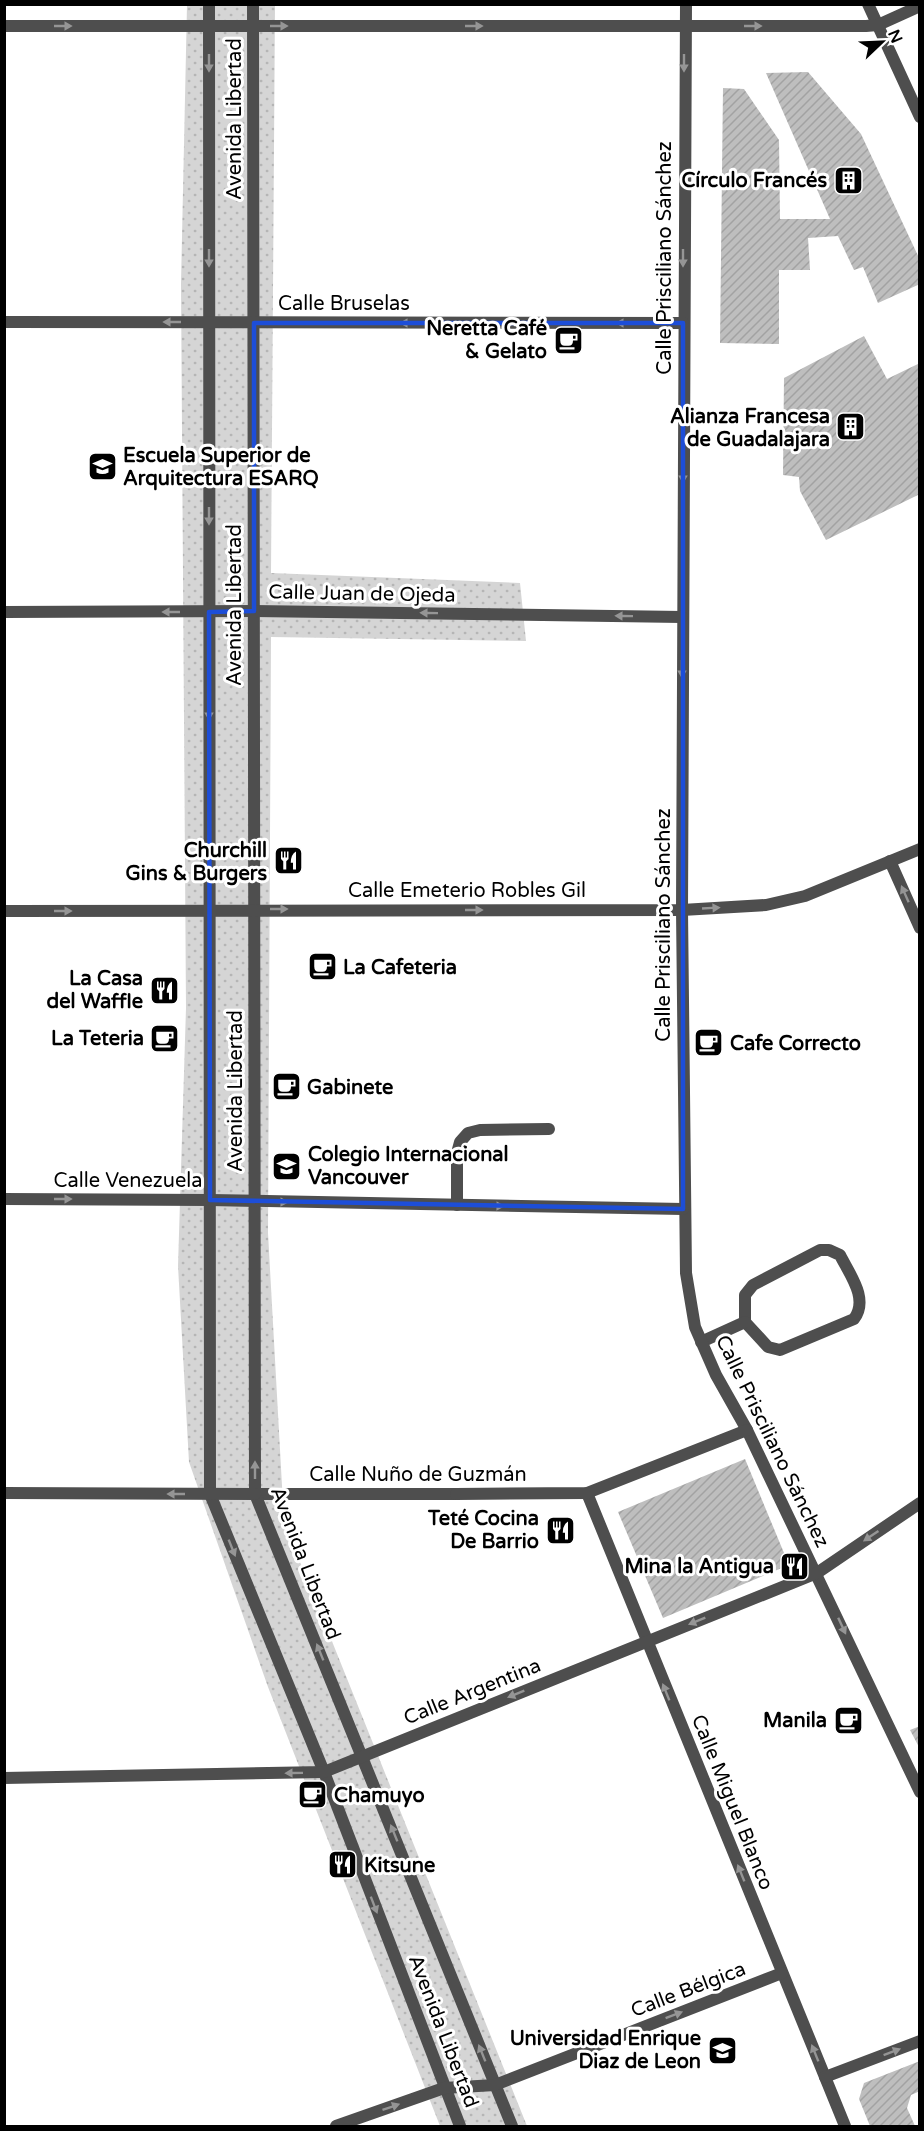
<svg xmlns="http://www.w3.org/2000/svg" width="924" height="2131" font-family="'Varela Round',sans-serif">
<defs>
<pattern id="park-dots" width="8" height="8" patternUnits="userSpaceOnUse" patternTransform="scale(1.5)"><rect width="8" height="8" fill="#d5d5d5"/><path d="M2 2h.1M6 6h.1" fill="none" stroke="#b5b5b5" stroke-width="1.8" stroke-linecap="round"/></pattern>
<pattern id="building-hatch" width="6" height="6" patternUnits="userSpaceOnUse" patternTransform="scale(1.5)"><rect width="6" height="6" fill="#bebebe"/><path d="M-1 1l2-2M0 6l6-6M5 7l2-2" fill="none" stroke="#a2a2a2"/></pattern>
</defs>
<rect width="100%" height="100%" fill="#fff"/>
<path fill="url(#park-dots)" d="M187,5H275L271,573L520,583L526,641L271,637L268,1233L284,1522L527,2126H440L268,1687L189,1462L178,1266L186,1008L181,284Z"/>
<g fill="url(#building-hatch)">
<path d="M808,72L861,134L920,260V284L878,303L863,267L854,270L838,236L808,238L810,270H779V344L720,343L723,88L744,89L779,140L780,219H830L766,73Z"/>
<path d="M864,336L887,379L920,363V494L826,540L800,491L799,477L783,475L784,378Z"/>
<path d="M745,1459L789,1565L663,1618L618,1512Z"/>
<path d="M920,1726V1749L910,1730Z"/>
<path d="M920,2061V2091L911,2095L907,2108L915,2126H870L859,2099L864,2083Z"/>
</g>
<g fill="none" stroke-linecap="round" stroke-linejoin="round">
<g stroke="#4e4e4e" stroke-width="12">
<path d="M457,1205V1153L460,1142L468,1133L480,1130L549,1129"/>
<path d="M820,1250H829L840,1255C850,1275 869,1299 854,1319L780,1350L768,1347L745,1322V1295L753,1285Z"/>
<path d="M701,1342L745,1322"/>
<path d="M255,1494H456"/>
</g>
<g stroke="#4e4e4e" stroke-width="12">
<path d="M209,4L210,1494L324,1772L460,2126"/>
<path d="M253,4L255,1494L512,2126"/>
<path d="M686,4L682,910L686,1273L695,1327L716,1375L747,1430L920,1792"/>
<path d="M868,4L920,117"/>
<path d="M4,26H866L878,25L920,6"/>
<path d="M4,322L683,323"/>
<path d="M4,612L254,611L682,617"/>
<path d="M890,861L920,928"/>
<path d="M4,911L682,910L766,905L805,896L920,849"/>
<path d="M4,1199L210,1200L683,1209"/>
<path d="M4,1493L255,1494"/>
<path d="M587,1493L845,2126"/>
<path d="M456,1494L587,1493L747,1430"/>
<path d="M4,1778L324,1772L817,1573L920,1503"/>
<path d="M825,2077L920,2041"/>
<path d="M336,2126L444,2088L495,2085L782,1973"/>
</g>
</g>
<defs><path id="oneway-solid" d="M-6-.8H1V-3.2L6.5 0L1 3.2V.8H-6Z" transform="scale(1.5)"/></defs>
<g fill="#959595">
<use href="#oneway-solid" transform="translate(63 26)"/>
<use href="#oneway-solid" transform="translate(279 26)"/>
<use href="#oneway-solid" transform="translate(474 26)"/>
<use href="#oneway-solid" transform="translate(753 26)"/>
<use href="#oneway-solid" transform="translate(209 63) rotate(90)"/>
<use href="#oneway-solid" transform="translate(684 63) rotate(90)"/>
<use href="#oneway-solid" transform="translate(209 258) rotate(90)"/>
<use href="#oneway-solid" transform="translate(683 258) rotate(90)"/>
<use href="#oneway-solid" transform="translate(172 322) rotate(180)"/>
<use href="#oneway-solid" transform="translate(409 323) rotate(-180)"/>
<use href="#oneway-solid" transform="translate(625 323) rotate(-180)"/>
<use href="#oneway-solid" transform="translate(683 474) rotate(90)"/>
<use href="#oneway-solid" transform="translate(209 516) rotate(90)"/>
<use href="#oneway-solid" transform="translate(171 612) rotate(-180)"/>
<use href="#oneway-solid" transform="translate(429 613) rotate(-179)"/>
<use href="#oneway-solid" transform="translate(624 616) rotate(-179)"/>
<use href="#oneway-solid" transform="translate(682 669) rotate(90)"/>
<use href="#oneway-solid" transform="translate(209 711) rotate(90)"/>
<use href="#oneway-solid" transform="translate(905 894) rotate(-114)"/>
<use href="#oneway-solid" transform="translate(711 908) rotate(-3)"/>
<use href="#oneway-solid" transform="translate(279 909)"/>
<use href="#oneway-solid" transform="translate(474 910)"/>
<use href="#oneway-solid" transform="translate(63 911)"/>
<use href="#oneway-solid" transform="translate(63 1199)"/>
<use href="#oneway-solid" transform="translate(279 1202) rotate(1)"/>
<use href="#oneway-solid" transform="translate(495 1206) rotate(1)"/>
<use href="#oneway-solid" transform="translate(255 1470) rotate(-90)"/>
<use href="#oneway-solid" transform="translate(176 1494) rotate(-180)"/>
<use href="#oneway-solid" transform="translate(871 1536) rotate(146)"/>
<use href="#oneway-solid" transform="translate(232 1548) rotate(68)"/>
<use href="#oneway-solid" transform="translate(697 1621) rotate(158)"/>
<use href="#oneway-solid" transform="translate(842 1626) rotate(65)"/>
<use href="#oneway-solid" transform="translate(320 1652) rotate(-112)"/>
<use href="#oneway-solid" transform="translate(666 1692) rotate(-112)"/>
<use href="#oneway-solid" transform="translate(516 1694) rotate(158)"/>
<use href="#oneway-solid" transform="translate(294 1773) rotate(179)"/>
<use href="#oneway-solid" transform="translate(394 1833) rotate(-112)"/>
<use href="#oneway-solid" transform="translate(741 1873) rotate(-112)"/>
<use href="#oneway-solid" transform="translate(374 1905) rotate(69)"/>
<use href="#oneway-solid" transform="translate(674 2015) rotate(-21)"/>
<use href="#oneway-solid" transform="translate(892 2052) rotate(-21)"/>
<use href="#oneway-solid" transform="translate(482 2053) rotate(-112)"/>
<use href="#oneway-solid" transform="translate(815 2053) rotate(-112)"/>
<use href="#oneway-solid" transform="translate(391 2107) rotate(-19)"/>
</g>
<path fill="none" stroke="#1d4ed8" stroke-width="4.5" stroke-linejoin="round" d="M254,323H683V1209L210,1200L209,612L254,611Z"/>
<defs>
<symbol id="building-square" viewBox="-11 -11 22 22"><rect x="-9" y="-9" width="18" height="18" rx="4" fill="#000" stroke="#fff"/><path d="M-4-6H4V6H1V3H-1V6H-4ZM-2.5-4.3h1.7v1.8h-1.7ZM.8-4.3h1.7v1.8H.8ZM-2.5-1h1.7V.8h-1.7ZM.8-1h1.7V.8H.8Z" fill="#fff"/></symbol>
<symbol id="cafe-square" viewBox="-11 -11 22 22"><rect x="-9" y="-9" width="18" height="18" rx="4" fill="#000" stroke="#fff"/><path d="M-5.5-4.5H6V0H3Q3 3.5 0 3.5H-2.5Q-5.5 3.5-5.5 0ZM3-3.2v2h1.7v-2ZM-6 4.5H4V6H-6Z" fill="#fff"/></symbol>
<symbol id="university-square" viewBox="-11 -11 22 22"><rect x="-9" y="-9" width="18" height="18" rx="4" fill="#000" stroke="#fff"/><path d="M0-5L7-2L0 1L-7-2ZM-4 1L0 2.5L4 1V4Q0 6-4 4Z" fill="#fff"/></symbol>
<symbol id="restaurant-square" viewBox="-11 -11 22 22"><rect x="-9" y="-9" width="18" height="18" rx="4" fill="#000" stroke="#fff"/><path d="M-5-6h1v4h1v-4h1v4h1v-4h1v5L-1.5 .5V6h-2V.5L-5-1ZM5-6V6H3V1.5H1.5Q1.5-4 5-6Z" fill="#fff"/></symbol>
<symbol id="school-square" viewBox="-11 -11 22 22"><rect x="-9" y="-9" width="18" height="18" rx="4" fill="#000" stroke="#fff"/><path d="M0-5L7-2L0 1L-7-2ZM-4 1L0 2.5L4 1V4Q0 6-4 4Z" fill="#fff"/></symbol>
</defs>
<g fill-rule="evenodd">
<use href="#building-square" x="832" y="164" width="33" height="33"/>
<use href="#cafe-square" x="552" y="324" width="33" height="33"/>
<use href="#building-square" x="834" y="410" width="33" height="33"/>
<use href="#university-square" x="86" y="450" width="33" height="33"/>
<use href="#restaurant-square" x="272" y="844" width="33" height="33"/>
<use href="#cafe-square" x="306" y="950" width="33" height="33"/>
<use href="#restaurant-square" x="148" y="974" width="33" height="33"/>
<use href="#cafe-square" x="148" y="1022" width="33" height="33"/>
<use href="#cafe-square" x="692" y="1026" width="33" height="33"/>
<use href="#cafe-square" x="270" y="1070" width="33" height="33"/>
<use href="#school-square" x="270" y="1150" width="33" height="33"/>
<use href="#restaurant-square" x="544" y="1514" width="33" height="33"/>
<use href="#restaurant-square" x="778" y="1550" width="33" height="33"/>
<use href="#cafe-square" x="832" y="1704" width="33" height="33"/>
<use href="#cafe-square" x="296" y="1778" width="33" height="33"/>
<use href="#restaurant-square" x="326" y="1848" width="33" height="33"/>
<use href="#university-square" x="706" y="2034" width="33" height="33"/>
</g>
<g text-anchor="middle" stroke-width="6" stroke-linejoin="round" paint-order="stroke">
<g font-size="20" fill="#000" stroke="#fff">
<text transform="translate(234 119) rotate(-90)" y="7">Avenida Libertad</text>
<text transform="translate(664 258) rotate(-90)" y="7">Calle Prisciliano Sánchez</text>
<text x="344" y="310">Calle Bruselas</text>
<text transform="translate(362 593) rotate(1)" y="7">Calle Juan de Ojeda</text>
<text transform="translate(234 605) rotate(-90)" y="7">Avenida Libertad</text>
<text x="467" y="897">Calle Emeterio Robles Gil</text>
<text transform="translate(663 925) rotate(-90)" y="7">Calle Prisciliano Sánchez</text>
<text transform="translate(235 1091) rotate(-90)" y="7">Avenida Libertad</text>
<text x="128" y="1187">Calle Venezuela</text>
<text transform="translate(773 1441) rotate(64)" y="7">Calle Prisciliano Sánchez</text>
<text x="418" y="1481">Calle Nuño de Guzmán</text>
<text transform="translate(306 1563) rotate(69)" y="7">Avenida Libertad</text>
<text transform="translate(472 1691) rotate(-22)" y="7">Calle Argentina</text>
<text transform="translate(733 1802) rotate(68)" y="7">Calle Miguel Blanco</text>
<text transform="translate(688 1989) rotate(-21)" y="7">Calle Bélgica</text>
<text transform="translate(444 2031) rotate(69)" y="7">Avenida Libertad</text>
</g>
<g font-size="20" font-weight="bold" fill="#000" stroke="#fff" text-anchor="end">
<text x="827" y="187">Círculo Francés</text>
<text x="547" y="335">Neretta Café<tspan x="547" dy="23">&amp; Gelato</tspan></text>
<text x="830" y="423">Alianza Francesa<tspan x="830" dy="23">de Guadalajara</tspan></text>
<text x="123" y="462" text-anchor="start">Escuela Superior de<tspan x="123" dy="23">Arquitectura ESARQ</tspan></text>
<text x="267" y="857">Churchill<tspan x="267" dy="23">Gins &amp; Burgers</tspan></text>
<text x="343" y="974" text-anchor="start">La Cafeteria</text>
<text x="143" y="985">La Casa<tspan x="143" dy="23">del Waffle</tspan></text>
<text x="144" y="1045">La Teteria</text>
<text x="730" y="1050" text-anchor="start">Cafe Correcto</text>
<text x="307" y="1094" text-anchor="start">Gabinete</text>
<text x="308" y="1161" text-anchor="start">Colegio Internacional<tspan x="308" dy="23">Vancouver</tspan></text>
<text x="539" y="1525">Teté Cocina<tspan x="539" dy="23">De Barrio</tspan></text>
<text x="774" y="1573">Mina la Antigua</text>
<text x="827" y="1727">Manila</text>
<text x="334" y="1802" text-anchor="start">Chamuyo</text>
<text x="364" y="1872" text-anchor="start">Kitsune</text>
<text x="701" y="2045">Universidad Enrique<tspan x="701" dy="23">Diaz de Leon</tspan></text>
</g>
</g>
<rect width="924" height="2131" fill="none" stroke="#000000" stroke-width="12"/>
<g transform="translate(882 42) rotate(67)" stroke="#ffffff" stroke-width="4.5" paint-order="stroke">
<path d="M0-4.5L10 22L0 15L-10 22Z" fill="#000000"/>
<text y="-9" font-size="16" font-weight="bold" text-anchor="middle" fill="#000000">N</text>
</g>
</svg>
